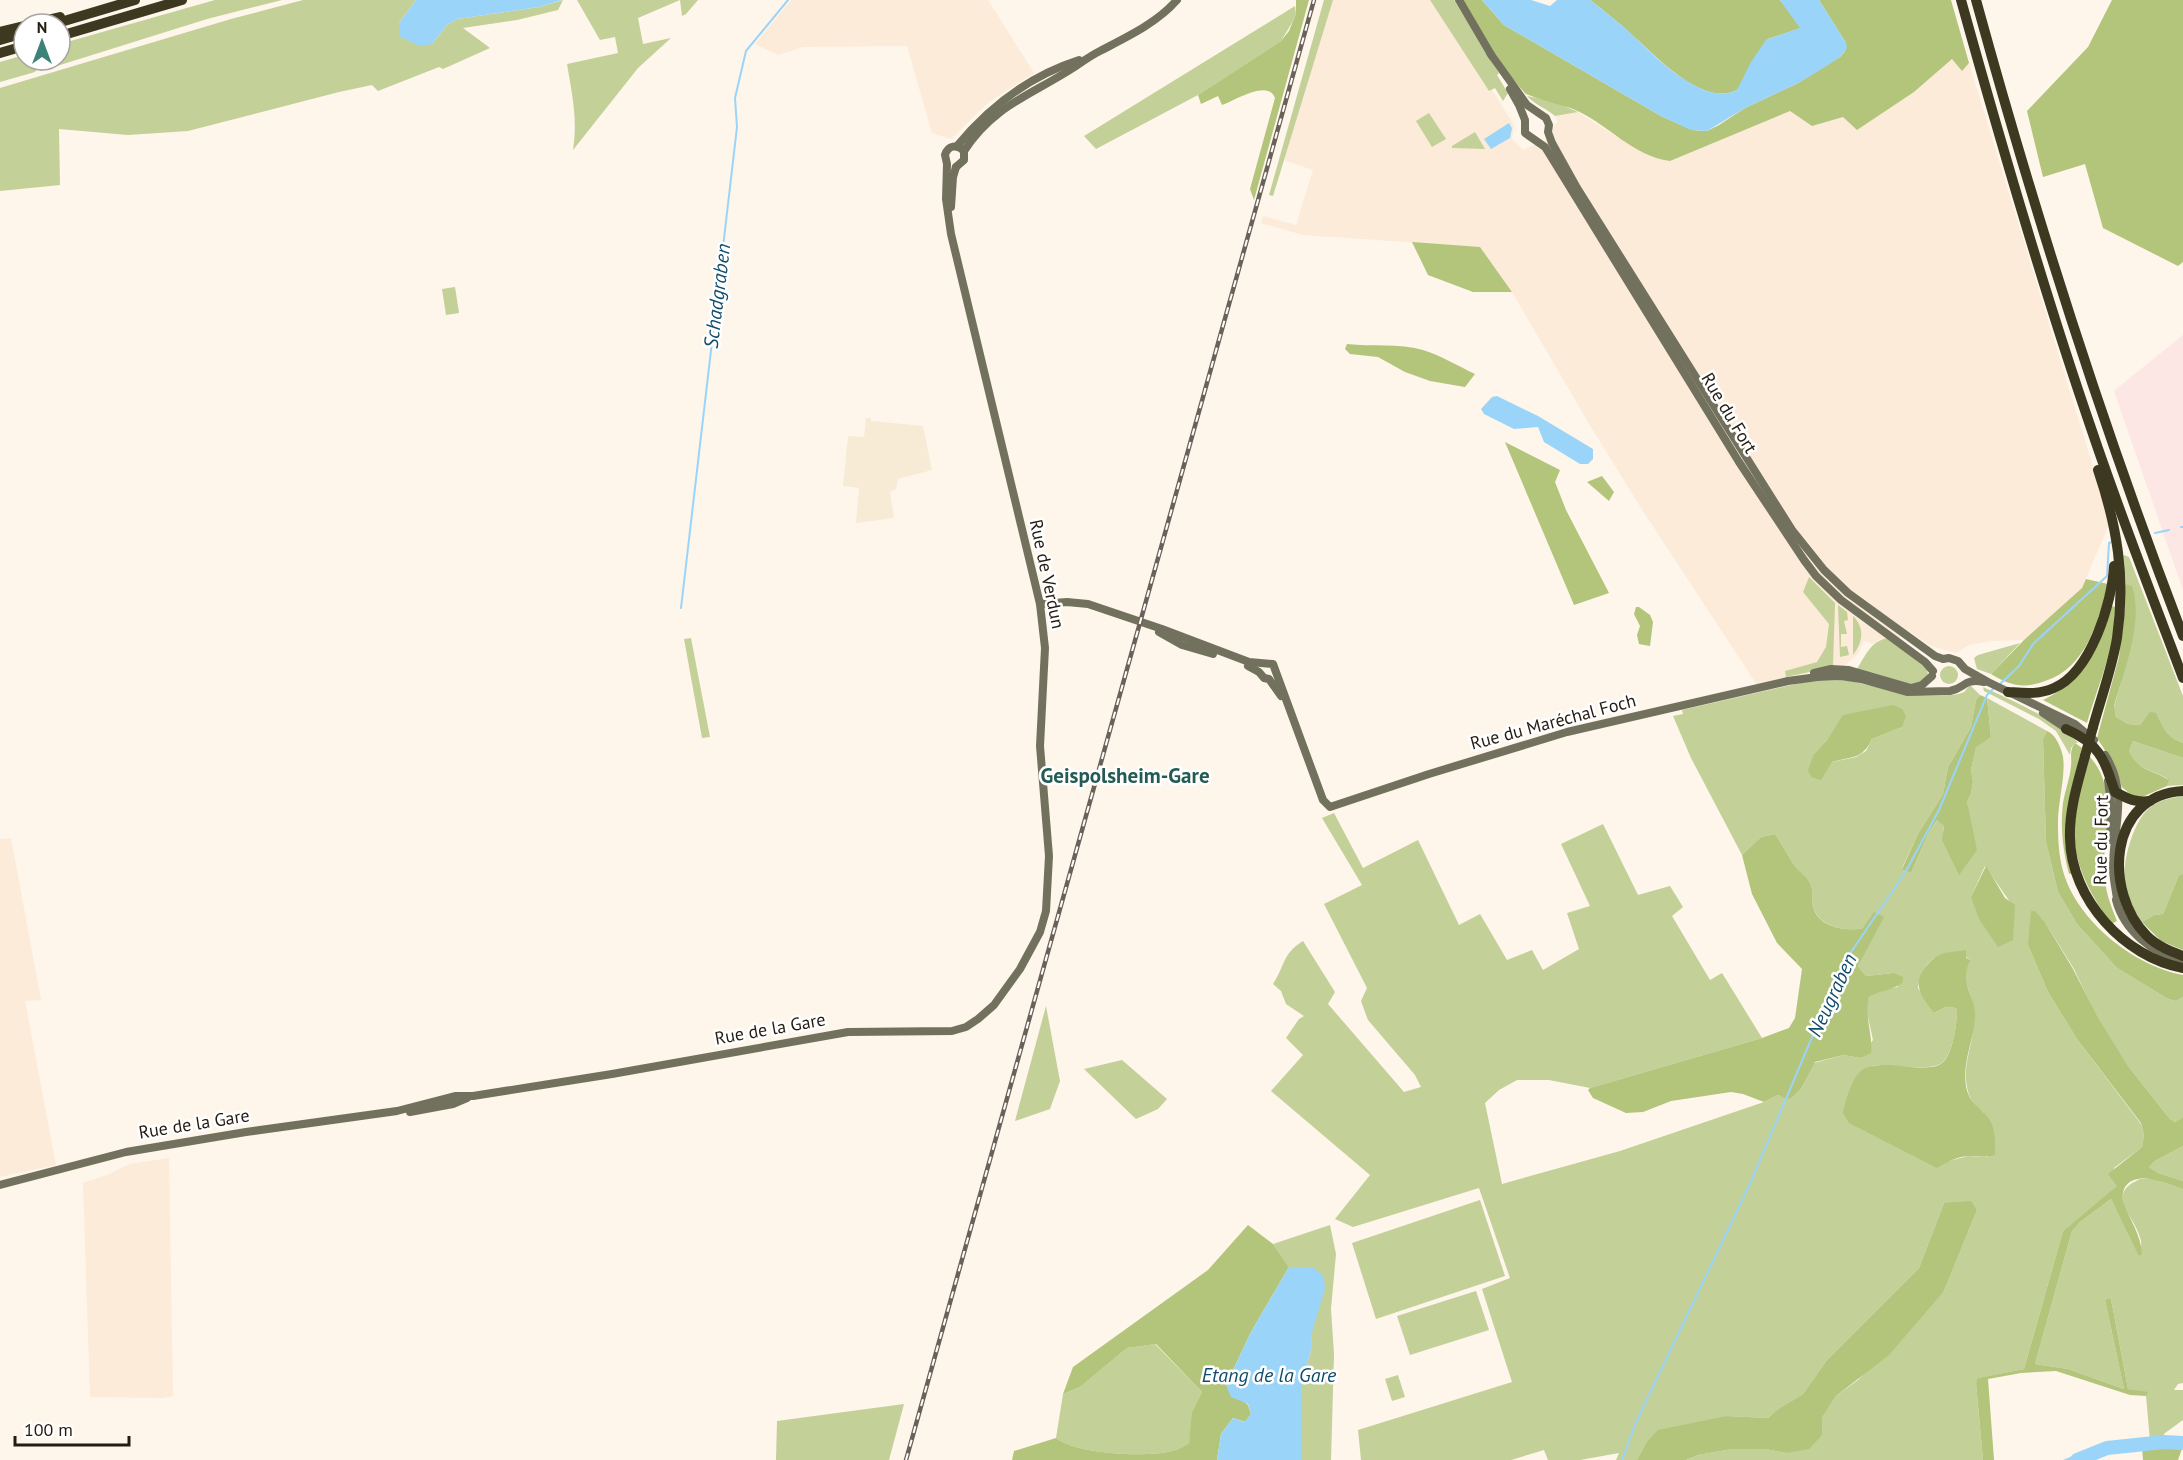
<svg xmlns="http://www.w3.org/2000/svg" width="2183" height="1460" font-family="'PT Sans',sans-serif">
<rect width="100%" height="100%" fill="#fef5eb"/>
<g fill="#fcebd9">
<path d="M791,0H988L1034,73L989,102L951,139L932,133L907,46L803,47L778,55L755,44Z"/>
<path d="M1333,0H1430L1489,91L1492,90L1514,125L1512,139L1523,150L1552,137L1554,125L1558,122L1555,116L1578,112L1619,138L1670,161L1790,111L1812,126L1843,117L1857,130L1914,92L1952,59L1962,71L1969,63L2110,522L2082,588L2024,640L1992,641L1969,645L1956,653L1931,646L1907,630L1895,642L1880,639L1873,644L1864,641L1858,654L1844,666L1833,667L1757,685L1641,508L1591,427L1512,292L1480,247L1303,235L1261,223L1263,216L1296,225L1313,170L1283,160Z"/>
<path d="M11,838L41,1000L25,1001L56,1165L0,1177V839Z"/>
<path d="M169,1158L173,1396L163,1398L90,1397L83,1183L107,1175L129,1164Z"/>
</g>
<path fill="#fce7e4" d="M2183,335V590L2114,391Z"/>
<path fill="#f7ebd6" d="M866,418H871V421L923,426L932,470L898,479L896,489L890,492L894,518L856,523L859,488L843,486L848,436L864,437Z"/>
<g fill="#c3d098" fill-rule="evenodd">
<path d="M215,0H282L207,19L41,71L37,69L35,72L0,82V62L24,55V60H60V44Z"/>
<path d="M303,0H416L399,23L432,44L447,25L457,19L539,7L563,0L558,10L517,20L463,28L490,48L443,69L439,67L378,91L372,85L339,92L188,131L128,135L59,129L60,185L0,191V88L231,19Z"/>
<path d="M577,0H698L686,14L682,16L680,0L638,18L643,44L671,38L638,68L573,150C578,120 572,94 567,64L618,53L615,37L600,40Z"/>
<path d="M1324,0H1333L1273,196L1269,195Z"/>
<path d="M1430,0H1454L1499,73L1497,75L1508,93L1503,101L1495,88L1489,91Z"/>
<path d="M1295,6L1296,14L1293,21L1281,41L1198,95L1096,149L1084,136Z"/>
<path d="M1527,96L1552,101L1578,112L1555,116C1546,108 1535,105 1527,96Z"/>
<path d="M1429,113L1446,139L1432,147L1416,121Z"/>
<path d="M1475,132L1485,149L1452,148V146Z"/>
<path d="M455,287L459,313L446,315L442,289Z"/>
<path d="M2124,555L2129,557L2183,696V743C2167,737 2163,728 2155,713H2150L2140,725L2128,724L2116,717L2114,707L2132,642L2122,558Z"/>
<path d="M1809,577L1835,603L1833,667L1786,677L1785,671L1817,662L1826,647L1829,624L1803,592Z"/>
<path d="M1838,605L1847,612L1848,620L1844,621L1847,634H1841V647L1847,646L1849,655L1840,657Z"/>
<path d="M1853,616C1865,628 1863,642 1853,655Z"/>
<path d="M691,638L710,737L702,738L684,639Z"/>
<path d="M1889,638L1927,669L1928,675L1917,686L1857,669C1866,655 1871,640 1889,638Z"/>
<path d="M2020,643L1991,674L1977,669L1974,658L1978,655Z"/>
<circle cx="1949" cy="675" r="9"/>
<path d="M1846,680C1885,688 1918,700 1959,694L1964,692L1970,685L1980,695L1976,700L1971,727L1948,767L1943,794L1918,834L1902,868L1911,873L1928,834L1938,819L1944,826L1943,833L1969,819L1967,802L1971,794L1973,782L1971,770L1976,746L1991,737L1987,698L2047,731L2043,739L2046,842L2058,892L2077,924L2117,968L2168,999L2176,1001L2183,997V1117L2175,1122L2170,1119L2128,1066L2097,1018L2074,969L2046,924L2028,945L2048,992L2077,1039L2141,1124L2144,1135L2142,1147L2114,1168L2118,1186L2063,1231L2024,1369L1979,1378L1976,1383L1983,1460H1686L1698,1455L1732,1449H1765L1786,1453L1822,1435V1418L1836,1396L1858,1380L1944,1291L1977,1210L1944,1203L1919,1268L1827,1360L1803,1394L1778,1409L1768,1418L1727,1416L1646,1443L1637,1460H1616L1619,1453L1580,1460H1548L1544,1450L1511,1460H1361L1358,1430L1512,1382L1482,1289L1510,1278L1479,1188L1353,1227L1335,1219L1370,1175L1271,1091L1303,1055L1286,1038L1299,1019L1304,1016L1286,1004L1281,991L1273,984C1285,966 1282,954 1303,941L1335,992L1328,1004L1404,1092L1421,1087L1415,1075L1368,1020L1361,1001L1367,988L1324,904L1362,885L1322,818L1334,813L1363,868L1418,840L1459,925L1480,914L1507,960L1532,950L1543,970L1579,949L1567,913L1590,906L1561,844L1603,824L1638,895L1670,886L1683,907L1672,916L1710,980L1722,973L1762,1038L1590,1088L1549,1080H1517L1499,1090L1485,1103L1502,1184L1620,1151L1764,1102L1778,1095L1785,1099L1802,1087L1814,1063L1844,1055L1860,1058L1873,1040L1866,1008L1869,997L1881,990L1898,987L1893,973L1866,976L1858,966L1864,953L1863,928C1846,932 1818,927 1813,906C1811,899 1814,890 1810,883C1807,876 1799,873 1795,866C1788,856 1782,844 1775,834L1761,837L1742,855L1691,758L1673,716L1683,714L1682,710L1809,681ZM1902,727L1872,739L1866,751L1856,757L1832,762L1814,754L1828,739ZM1985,866L2010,902L1971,897ZM1957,952L1971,960C1960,980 1967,981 1972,1000C1974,1007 1973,1016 1973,1023C1974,1044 1962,1064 1967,1087C1969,1099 1975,1106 1984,1113L1988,1157L1968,1156L1949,1161L1872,1066C1889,1065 1924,1070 1938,1065C1953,1060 1957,1023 1957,1009C1947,1004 1943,1008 1934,1013L1918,988C1922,964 1933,953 1957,952Z"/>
<path d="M1983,687C2009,699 2061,722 2078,743H2075L2071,748L2070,755L2056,731L2039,719L1984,691Z"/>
<path d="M2133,741L2183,758V785L2167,786L2168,779C2149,768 2141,773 2129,751Z"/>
<path d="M2183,796V874L2179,875L2163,914L2154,915L2142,922C2134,910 2127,899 2125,884C2121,864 2134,817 2152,806C2162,799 2172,798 2183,796Z"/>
<path d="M1046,1006L1060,1081L1050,1109L1015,1121Z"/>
<path d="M1122,1060L1167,1099L1158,1109L1136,1119L1084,1069Z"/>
<path d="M2183,1146V1181L2158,1173L2149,1167L2155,1161Z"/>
<path d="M2140,1179H2154L2183,1189V1383L2178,1384L2174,1390H2183V1420L2165,1433L2160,1440L2150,1441L2146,1396L2147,1393L2128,1389L2111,1299L2108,1298L2105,1300L2124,1389L2068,1369L2035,1364L2072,1231L2080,1222L2111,1199L2140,1256C2140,1251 2142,1246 2141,1241C2136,1216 2103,1195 2140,1179Z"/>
<path d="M1480,1200L1505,1276L1376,1319L1352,1243Z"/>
<path d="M1330,1225L1336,1254L1331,1309L1334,1354L1331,1460H1302V1385L1311,1350L1313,1267H1289L1273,1244Z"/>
<path d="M1476,1291L1489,1330L1410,1355L1397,1316Z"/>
<path d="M1155,1344L1202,1392L1195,1408L1189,1443C1184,1446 1178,1450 1172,1451C1146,1458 1076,1454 1056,1438L1063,1394L1080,1387L1127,1348Z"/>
<path d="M1398,1375L1405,1397L1392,1401L1385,1379Z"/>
<path d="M904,1404L889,1460H776L777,1421Z"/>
</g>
<g fill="#b3c47b">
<path d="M1296,0H1309L1254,200L1250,189L1275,98C1268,79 1236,100 1222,105L1218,96L1201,104L1198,95L1281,41L1289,31L1296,14Z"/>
<path d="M1463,0H1482L1504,25L1661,116L1692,130L1707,131L1719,125L1745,108L1798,83L1840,57L1845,51L1846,43L1819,0H1951L1969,63L1962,71L1952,59L1914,92L1857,130L1843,117L1812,126L1790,111L1670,161C1632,156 1607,123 1573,109C1565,106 1527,96 1525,93C1502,69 1481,29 1463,0Z"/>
<path d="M1590,0H1780L1801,28L1768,39L1737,90C1702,108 1654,54 1630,33C1617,21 1604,11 1590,0Z"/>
<path d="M2112,0H2183V262L2178,266L2103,228L2085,164L2043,177L2027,111L2088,47Z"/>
<path d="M1412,242L1480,247L1512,292H1473L1428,275Z"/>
<path d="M1347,344C1372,347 1398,343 1423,350C1440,355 1458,366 1475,374L1465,387L1430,381L1405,372L1378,357L1350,354L1345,349Z"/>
<path d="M1505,442L1560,470L1555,482L1566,510L1609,593L1574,605Z"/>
<path d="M1602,476L1614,492L1609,501L1587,482Z"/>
<path d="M2086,579L2108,584C2098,622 2086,668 2045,681C2023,689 2011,686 1991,674L2024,640L2082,588Z"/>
<path d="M2125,584L2132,586C2144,622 2124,671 2114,706L2116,717L2128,724L2140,725L2150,712L2156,713C2163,728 2167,737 2183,743V758L2133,741L2129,751C2141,773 2149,768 2169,780L2167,786L2142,797L2131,795L2122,787L2114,764L2097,738L2119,657L2125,610Z"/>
<path d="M2112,606L2115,607C2116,646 2098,685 2087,723L2043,700C2081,683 2101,645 2112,606Z"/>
<path d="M1636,607H1639L1650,615L1653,622L1650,646L1639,644L1637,635L1640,626L1634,614Z"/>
<path d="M1980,695L1987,698L1991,737L1976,747L1971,770L1973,782L1971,794L1967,802L1977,850L1959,875L1942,840L1944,826L1937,820L1928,834L1911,873L1902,869L1918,834L1943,794L1948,767L1971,727L1976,700Z"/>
<path d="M1893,705L1902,709L1906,716L1902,727L1872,739C1862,760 1852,756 1832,762L1821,780L1811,777L1808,770L1814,754L1828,739L1843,715Z"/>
<path d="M2047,731C2056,735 2061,747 2063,757C2066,776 2057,805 2058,826C2058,840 2059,857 2063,871C2077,921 2134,966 2183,975V997L2176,1001L2168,999L2117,968L2077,924L2058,892L2046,842L2043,739Z"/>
<path d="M2075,743L2082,748L2070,795L2072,873L2069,874C2063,851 2060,827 2063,803C2065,791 2070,778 2071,766C2072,757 2069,751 2075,743Z"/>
<path d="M2089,756C2119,787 2103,834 2104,872C2105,890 2110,904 2117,921L2111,924C2066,859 2067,829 2089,756Z"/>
<path d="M1775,834C1782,844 1788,856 1795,866C1799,872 1807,876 1810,883C1814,890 1811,899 1813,906C1817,927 1846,932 1863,928L1874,912L1884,917L1858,966L1866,976L1893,973L1903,977V982C1895,990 1880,990 1869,997C1864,1016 1873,1034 1871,1053L1860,1058L1844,1055L1815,1062L1802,1087L1791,1098L1785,1099L1778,1095L1764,1102L1743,1094L1731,1092L1671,1101L1643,1112L1626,1113L1593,1098L1588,1090L1590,1088L1762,1038L1789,1028L1795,1018L1802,969L1777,943L1752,894L1742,855L1761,837Z"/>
<path d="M1986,866L2005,898L2015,905L2013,940L1998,947L1979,919L1971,897Z"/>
<path d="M2183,874V950L2161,941L2142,922L2154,915L2163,914L2179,875Z"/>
<path d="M2031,911H2035L2046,924L2073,969L2098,1018L2128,1066L2170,1119L2175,1122L2183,1117V1146L2155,1161L2149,1167L2158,1173L2183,1181V1189C2167,1184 2137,1169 2125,1187C2123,1191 2122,1196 2123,1201C2129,1219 2141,1234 2142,1254L2139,1256L2111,1199L2080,1222L2072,1231L2035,1364L2068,1369L2124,1389L2105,1300L2108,1298L2111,1299L2128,1389L2148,1392L2146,1396L2130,1395L2056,1371L2021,1373L1988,1379L1994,1460H1983L1976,1383L1978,1378L2024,1369L2063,1231L2117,1186L2108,1174L2142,1147L2144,1135L2141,1123L2077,1039L2048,992L2028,945Z"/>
<path d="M1966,950V958L1971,960C1957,985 1976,993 1975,1017C1974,1040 1962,1062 1966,1086C1969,1104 1980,1106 1989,1119C1996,1129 1995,1144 1995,1155C1986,1158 1979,1156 1970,1156C1958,1156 1947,1162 1937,1168L1849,1123L1843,1113C1845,1102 1852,1078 1861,1071C1866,1066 1876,1066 1883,1065C1898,1064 1925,1071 1939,1065C1953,1059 1957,1023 1957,1009C1947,1004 1943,1008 1934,1013C1922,997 1911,985 1926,966C1931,961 1935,956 1942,954C1949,951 1958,952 1966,950Z"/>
<path d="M1971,1201L1977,1210L1944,1291L1889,1355L1836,1396L1822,1418V1435L1809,1449L1786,1453L1765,1449H1732L1698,1455L1686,1460H1637L1646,1443L1658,1430L1727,1416L1768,1418L1778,1409L1803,1394L1827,1360L1919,1268L1944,1203Z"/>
<path d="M1248,1225L1273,1244L1289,1267L1251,1332L1226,1385L1248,1405L1251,1414L1245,1422L1233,1418L1221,1434L1217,1460H1012L1014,1451L1056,1438C1076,1454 1146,1458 1172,1451C1178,1450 1184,1446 1189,1443L1192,1413L1202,1392L1156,1344L1127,1348L1080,1387L1063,1394L1073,1367L1208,1270Z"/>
<path d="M2160,1445L2183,1446L2178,1460H2143L2142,1447Z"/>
</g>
<g fill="#9ad5f9">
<path d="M416,0H562L539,7L457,19L447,25L432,44L419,46L399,36V23Z"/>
<path d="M1482,0H1531L1550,6L1557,0H1590C1602,9 1614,19 1626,29C1650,51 1701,108 1737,90L1751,62L1766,40L1800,28L1780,0H1819L1846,43L1847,48L1840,57L1825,67L1798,83L1745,108L1707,131L1691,130L1661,116L1504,25Z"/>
<path d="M1509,123L1512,128L1510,138L1491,149L1484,139Z"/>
<path d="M1497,396L1538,416L1593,449V459L1588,464H1580L1544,442L1538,427L1514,429L1484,414L1481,409L1492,397Z"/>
<path d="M1289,1267H1313L1324,1277L1325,1289L1312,1332L1311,1350L1302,1385V1460H1217L1221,1434L1233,1418L1244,1422L1251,1414L1248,1404L1231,1397L1226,1385L1251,1332Z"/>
<path d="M2176,1438H2183V1446L2160,1445L2133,1448L2132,1443Z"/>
<path d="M2120,1443V1449L2102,1453L2086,1460H2063L2094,1447Z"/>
</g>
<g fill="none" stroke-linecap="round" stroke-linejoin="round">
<g stroke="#9ad5f9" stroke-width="2">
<path d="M2181,527H2183"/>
<path d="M2155,533L2169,530"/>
<path d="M681,608L737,127L735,98L746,51L788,0"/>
<path d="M2000,684L2019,666L2033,644L2107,576L2109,543L2112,542"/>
<path d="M1622,1460L1637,1420L1749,1186L1843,964L1906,871L1939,810L1987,695L1995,687"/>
</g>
<path stroke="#9ad5f9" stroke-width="14" d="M2077,1460L2107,1448L2164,1442L2183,1443"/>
<g stroke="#72715e" stroke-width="8">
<path d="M1459,0L1492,56"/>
<path d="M1490,53L1527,105L1546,118L1549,125L1548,132L1552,143L1577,188L1792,530L1824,570L1848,593L1935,656L1943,659L1949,658L1958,661L1965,669L1988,682L2075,724L2094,740"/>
<path d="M1510,89L1519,105L1525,120V133L1545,147L1550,155L1739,462L1804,560L1816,576L1841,600L1925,662L1933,671"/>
<path d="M957,146C990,106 1029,76 1079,60"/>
<path d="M964,151C993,106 1031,95 1073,68C1082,62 1090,56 1100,51C1127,37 1157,23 1177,0"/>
<path d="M956,167L964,160V151"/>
<path d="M951,207L953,177L956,167"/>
<path d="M1040,604L1067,602L1088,604L1162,629L1249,662L1273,664L1323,800L1330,807L1429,774L1567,732L1788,681L1817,677L1841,676L1861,679L1907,692L1950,691C1966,688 1963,678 1984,682"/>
<path d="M1159,632L1182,645L1213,654"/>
<path d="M1248,666L1259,672L1264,678L1269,679L1281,696"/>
<path d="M1814,673L1831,669L1849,670L1911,688L1922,685L1932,676"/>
<path d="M2043,713L2070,731"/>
<path d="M2105,755C2130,794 2112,829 2113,871C2114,882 2116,893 2118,904"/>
<path d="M2108,781L2111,804L2110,840"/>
<path d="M2116,900C2124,931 2153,954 2183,961"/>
<path d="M410,1112L453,1104L467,1098"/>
<path d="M0,1185L126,1152L246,1132L397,1111L455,1096H473L612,1074L848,1032L952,1031L966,1027L978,1019L994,1005L1020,969L1040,932L1046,911L1049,856L1040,746L1045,648L1040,604L951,234L946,199L947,164L945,155C948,145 957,144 964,151"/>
</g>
<g stroke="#3c3920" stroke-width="10">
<path d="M1961,0C2001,144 2043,289 2092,431C2120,514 2152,596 2183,678"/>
<path d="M1976,0C2035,215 2103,428 2183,636"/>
<path d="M30,24L60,17"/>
<path d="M54,24L135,0"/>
<path d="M0,32L24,26"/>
<path d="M60,36L182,0"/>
<path d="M0,40L24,33"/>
<path d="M0,53L24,46"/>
<path d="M2008,692C2024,693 2038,695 2054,688C2091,672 2112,603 2114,566"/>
<path d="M2093,727C2101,698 2112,668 2117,638C2126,578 2117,526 2098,470"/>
<path d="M2066,729C2100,744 2104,759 2115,792C2128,799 2136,803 2150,801"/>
<path d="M2085,756C2078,782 2069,810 2070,838C2071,899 2124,957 2183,968"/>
<path d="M2183,791C2108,795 2103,892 2147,936C2157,946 2170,951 2183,956"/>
</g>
<defs>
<path id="rail" d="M906,1460L1314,0"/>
</defs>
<use href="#rail" stroke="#6a6258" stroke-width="4.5"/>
<use href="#rail" stroke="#fff" stroke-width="2" stroke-dasharray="7" stroke-linecap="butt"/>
<path stroke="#3c3920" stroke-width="10" d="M2085,756L2093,727"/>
</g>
<g text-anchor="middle" stroke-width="5" stroke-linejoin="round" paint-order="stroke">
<g font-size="18" fill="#241c13" stroke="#fff">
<text transform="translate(1729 413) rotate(59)" y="6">Rue du Fort</text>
<text transform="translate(1047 574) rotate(78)" y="6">Rue de Verdun</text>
<text transform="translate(1553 722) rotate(-15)" y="6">Rue du Maréchal Foch</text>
<text transform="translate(2101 840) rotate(-89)" y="6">Rue du Fort</text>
<text transform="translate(770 1029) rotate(-10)" y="6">Rue de la Gare</text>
<text transform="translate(194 1124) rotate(-9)" y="6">Rue de la Gare</text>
</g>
<g font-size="20" font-style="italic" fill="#124d6b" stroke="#fff">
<text transform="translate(717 296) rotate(-83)" y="7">Schadgraben</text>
<text transform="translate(1832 995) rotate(-65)" y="7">Neugraben</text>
<text x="1269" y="1382">Etang de la Gare</text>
</g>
<g font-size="21" font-weight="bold" fill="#245c54" stroke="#fff">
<text x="1125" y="783">Geispolsheim-Gare</text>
</g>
</g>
<g transform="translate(42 42)"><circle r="28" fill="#ffffff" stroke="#a7a4a1" stroke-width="1.5"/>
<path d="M0-4.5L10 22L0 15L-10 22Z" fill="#3c8278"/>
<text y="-9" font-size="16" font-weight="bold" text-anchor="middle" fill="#241c13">N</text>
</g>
<path d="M15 1436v9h114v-9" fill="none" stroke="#241c13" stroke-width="3"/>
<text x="24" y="1436" font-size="18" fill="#241c13" stroke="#ffffff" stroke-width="4.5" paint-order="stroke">100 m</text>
</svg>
